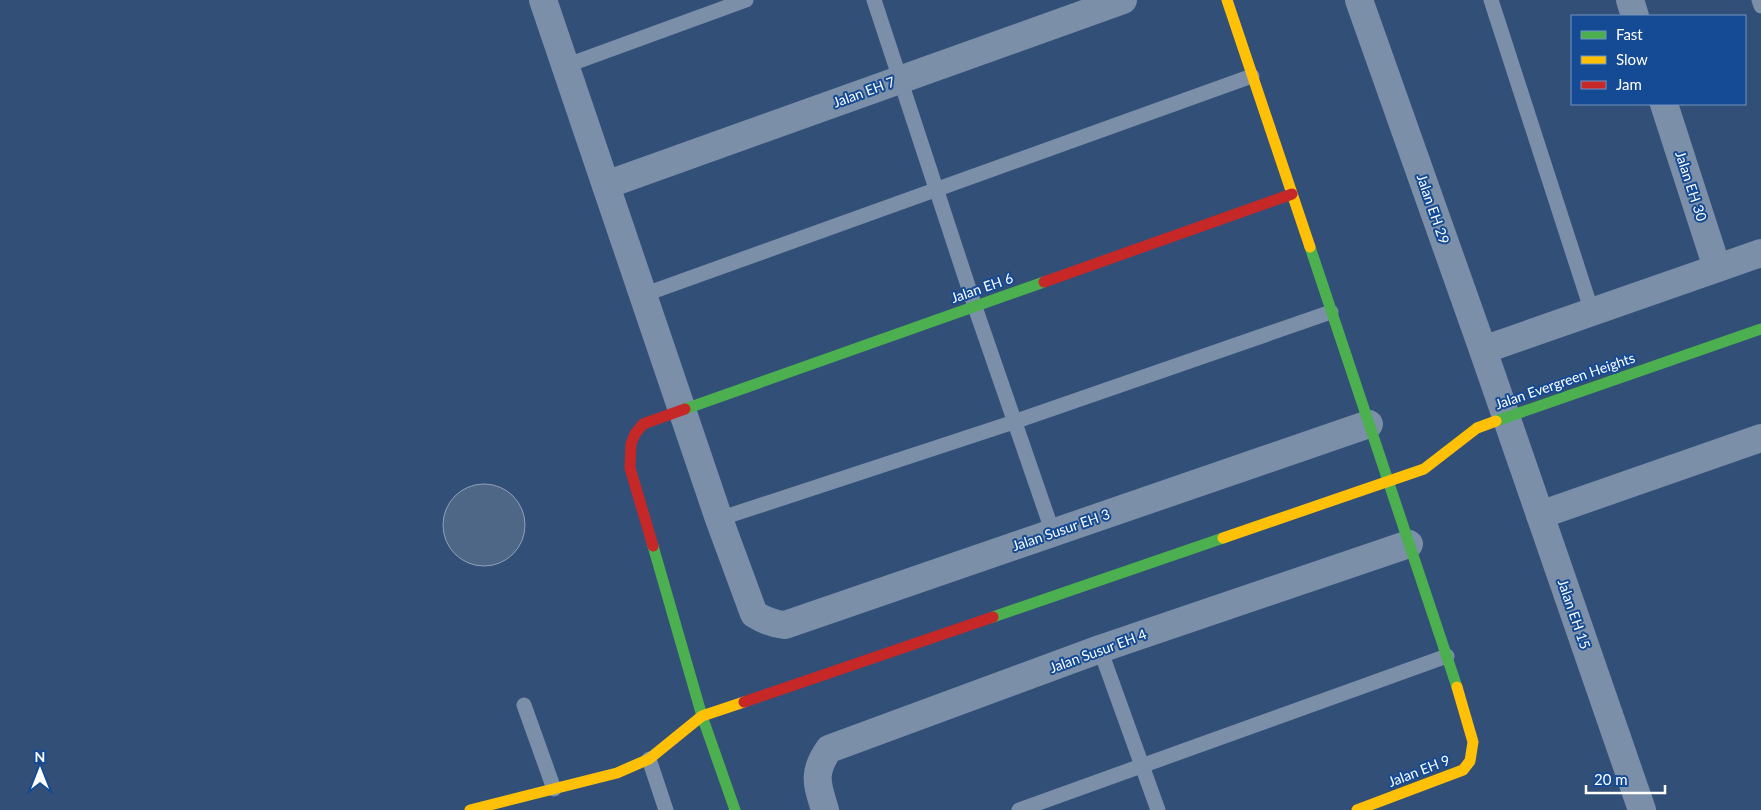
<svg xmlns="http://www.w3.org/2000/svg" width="1761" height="810" font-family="Lato,sans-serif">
<rect width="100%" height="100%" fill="#324f77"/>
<circle fill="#4f6786" stroke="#90a0b7" cx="484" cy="525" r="41"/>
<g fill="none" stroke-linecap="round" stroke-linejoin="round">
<g stroke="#7b8fa9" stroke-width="15">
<path d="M874,0L975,307L1053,533"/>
<path d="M1491,0L1592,312"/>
<path d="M1759,0L1761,6"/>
<path d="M565,66L746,0"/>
<path d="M643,295L1252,76"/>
<path d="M719,519L1014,422L1331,312"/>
<path d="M1100,649L1158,810"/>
<path d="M524,705L554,789"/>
<path d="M649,759L666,810"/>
<path d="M1019,810L1447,656"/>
</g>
<g stroke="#7b8fa9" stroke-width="28">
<path d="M543,0L719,519L754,614C765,621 773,624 785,625L1369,424"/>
<path d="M1359,0L1483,350L1642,810"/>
<path d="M1630,0L1635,16"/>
<path d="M1664,104L1717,268"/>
<path d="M606,185L1123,0"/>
<path d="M1483,350L1761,253"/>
<path d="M1540,515L1761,438"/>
<path d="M825,810C817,784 812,773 829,749L1100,649L1409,544"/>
</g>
<g stroke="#4caf50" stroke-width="11">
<path d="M1310,247L1457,687"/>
<path d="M685,409L1044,282"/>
<path d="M1496,421L1761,329"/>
<path d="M653,546L702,716L735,810"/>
<path d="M993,617L1223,538"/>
</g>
<g stroke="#ffc107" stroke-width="11">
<path d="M1227,0L1310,247"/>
<path d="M1223,538L1424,469L1477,428L1496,421"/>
<path d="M470,810L617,773L649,759L702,716L744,702"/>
<path d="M1357,810L1463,770L1470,761L1473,742L1457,687"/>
</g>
<g stroke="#c62828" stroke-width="11">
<path d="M1044,282L1292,194"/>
<path d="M653,546L630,468L631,444L635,434L643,424L685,409"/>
<path d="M744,702L993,617"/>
</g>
</g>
<g text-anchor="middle" stroke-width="4" stroke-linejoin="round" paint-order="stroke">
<g font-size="14" fill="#fff" stroke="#154b94">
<text transform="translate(864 92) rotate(-20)" y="5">Jalan EH 7</text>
<text transform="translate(1691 186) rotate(72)" y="5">Jalan EH 30</text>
<text transform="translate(1433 209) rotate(71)" y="5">Jalan EH 29</text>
<text transform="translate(982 288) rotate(-19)" y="5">Jalan EH 6</text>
<text transform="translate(1565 381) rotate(-19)" y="5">Jalan Evergreen Heights</text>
<text transform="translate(1061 530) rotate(-19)" y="5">Jalan Susur EH 3</text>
<text transform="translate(1574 614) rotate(71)" y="5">Jalan EH 15</text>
<text transform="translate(1098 651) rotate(-20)" y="5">Jalan Susur EH 4</text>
<text transform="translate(1419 771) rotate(-21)" y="5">Jalan EH 9</text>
</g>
</g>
<rect x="1571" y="15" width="175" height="90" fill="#154b94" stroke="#7393bf"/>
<rect x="1581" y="31" width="25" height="8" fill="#4caf50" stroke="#7393bf"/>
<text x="1616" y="40" font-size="15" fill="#ffffff">Fast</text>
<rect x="1581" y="56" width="25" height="8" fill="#ffc107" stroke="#7393bf"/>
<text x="1616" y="65" font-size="15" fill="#ffffff">Slow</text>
<rect x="1581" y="81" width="25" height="8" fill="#c62828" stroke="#7393bf"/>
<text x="1616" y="90" font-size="15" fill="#ffffff">Jam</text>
<g transform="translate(40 770)" stroke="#154b94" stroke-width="4" paint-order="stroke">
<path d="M0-4L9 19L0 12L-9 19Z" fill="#ffffff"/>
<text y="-8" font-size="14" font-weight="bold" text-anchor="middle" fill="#ffffff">N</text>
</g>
<path d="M1586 785v8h79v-8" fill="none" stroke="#ffffff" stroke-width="2.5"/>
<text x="1594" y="785" font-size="15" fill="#ffffff" stroke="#154b94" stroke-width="4" paint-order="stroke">20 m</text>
</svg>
